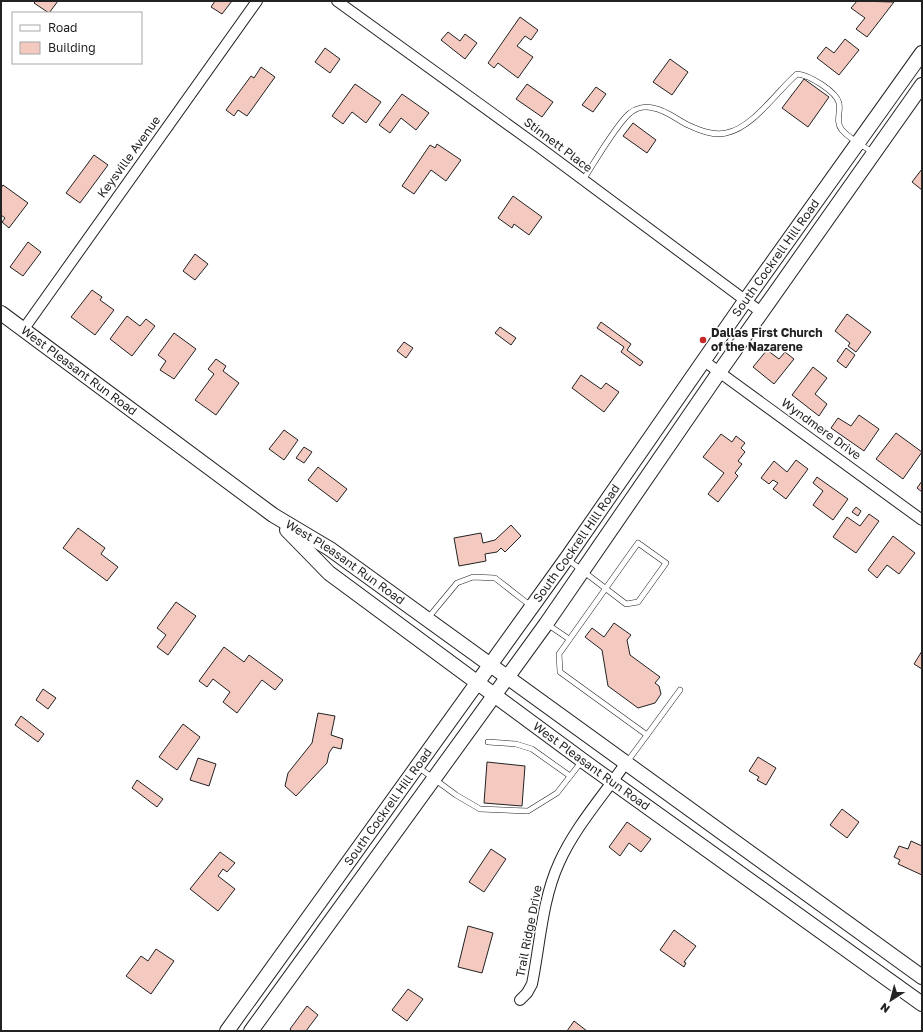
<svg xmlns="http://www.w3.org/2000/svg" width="923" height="1032" font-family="'Golos Text',sans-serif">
<rect width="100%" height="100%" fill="#fff"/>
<g fill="#f3c9c0" stroke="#222">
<path d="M36,1H58L49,13L34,3Z"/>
<path d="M215,1H232L222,14L211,7Z"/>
<path d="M857,1L894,2L867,37L856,29L865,18L851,8Z"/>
<path d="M520,17L538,30L531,40L525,36L517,46L533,57L518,78L498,63L494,68L488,63Z"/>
<path d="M448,32L460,41L465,34L477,43L465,59L441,40Z"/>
<path d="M845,39L859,50L839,75L817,58L826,47L834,53Z"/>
<path d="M325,48L340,59L330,73L315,62Z"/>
<path d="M670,59L688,72L672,95L653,82Z"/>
<path d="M261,67L275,77L247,116L238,110L234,116L226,110L251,76L254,78Z"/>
<path d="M804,79L829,97L808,127L782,108Z"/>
<path d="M355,84L381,102L366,123L352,112L343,124L332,116Z"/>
<path d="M527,84L553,102L542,117L516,99Z"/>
<path d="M596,87L606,94L593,112L582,105Z"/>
<path d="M402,94L429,113L416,130L401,118L390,133L379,125Z"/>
<path d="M633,123L656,140L647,153L623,136Z"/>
<path d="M437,144L461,160L446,181L431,170L414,194L402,186L430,145L435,148Z"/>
<path d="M94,155L108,165L80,203L66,193Z"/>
<path d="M922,169V190L912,182Z"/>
<path d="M3,185L28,203L9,228L2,222L5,218L1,215V188Z"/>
<path d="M513,196L542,217L529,235L514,224L512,228L498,218Z"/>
<path d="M28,242L41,252L23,276L10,267Z"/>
<path d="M195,254L208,264L195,280L183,271Z"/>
<path d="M92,290L102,297L100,300L114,310L95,335L71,317Z"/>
<path d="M847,314L871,332L856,352L848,346L850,343L835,331Z"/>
<path d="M127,316L140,326L146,319L155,326L132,356L110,339Z"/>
<path d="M601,322L631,344L627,350L643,362L640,366L621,352L624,347L597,328Z"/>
<path d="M500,327L516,338L511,345L495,333Z"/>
<path d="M174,333L196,349L174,379L160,370L166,361L158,355Z"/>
<path d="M404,342L413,348L406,358L397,351Z"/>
<path d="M846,348L855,355L846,368L837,361Z"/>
<path d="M767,350L779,359L785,352L794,359L774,384L753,367Z"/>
<path d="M216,359L226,366L223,371L239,383L216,415L195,400L214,374L208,369Z"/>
<path d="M813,367L827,378L815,394L827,404L819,416L792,395Z"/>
<path d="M581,375L601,389L606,383L619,392L604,412L572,388Z"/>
<path d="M859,415L879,429L864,451L831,428L838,418L851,426Z"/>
<path d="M284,430L298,440L284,460L269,449Z"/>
<path d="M896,433L922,452L903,479L876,459Z"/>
<path d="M721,434L732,442L736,436L745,443L741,448L745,452L738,461L742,464L735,473L738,476L718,502L708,494L724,473L703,457Z"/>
<path d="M304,447L312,452L304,463L296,458Z"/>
<path d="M796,460L808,469L786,499L773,489L778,483L773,480L769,484L761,478L774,461L787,472Z"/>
<path d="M318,467L347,489L337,502L308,480Z"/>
<path d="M817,477L848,499L833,520L813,505L823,491L813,483Z"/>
<path d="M922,481V492L917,488Z"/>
<path d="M856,507L861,511L858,516L852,512Z"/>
<path d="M869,514L879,521L856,553L833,537L847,517L860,526Z"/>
<path d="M511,525L521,536L505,552L501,548L497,552L485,554L486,561L459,566L454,538L481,533L483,543L495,540Z"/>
<path d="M78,528L105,548L101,554L118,567L107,581L63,548Z"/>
<path d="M893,536L915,553L899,574L887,565L877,578L868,570Z"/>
<path d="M176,602L196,616L168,655L157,647L166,635L157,628Z"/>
<path d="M614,623L631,635L627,640L630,655L660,677L655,683L659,686L661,694L655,703L638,708L608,686L602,650L585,637L592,628L604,637Z"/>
<path d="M224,647L244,662L249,655L283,680L275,690L262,680L237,713L223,702L230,692L213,679L207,687L199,681Z"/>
<path d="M922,651V669L914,664Z"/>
<path d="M43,689L56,698L48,709L36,700Z"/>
<path d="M318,713L335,716L331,735L343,739L341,749L333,747L329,753L327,763L296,796L285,786L288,773L312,743Z"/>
<path d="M21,716L44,734L38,742L15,725Z"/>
<path d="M183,724L200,737L177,770L159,757Z"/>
<path d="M758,757L776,768L766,785L757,780L759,777L749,771Z"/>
<path d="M198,758L216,764L209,786L190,780Z"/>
<path d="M487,762L525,766L522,806L484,803Z"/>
<path d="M137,780L163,799L157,807L132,788Z"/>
<path d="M842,809L859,822L847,838L830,825Z"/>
<path d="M627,822L651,839L641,852L629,843L620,856L609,847Z"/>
<path d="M911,841L922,846V875L898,864L900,860L894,857L899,846L908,849Z"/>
<path d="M491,849L506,859L484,892L469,882Z"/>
<path d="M220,852L235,863L227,872L223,869L218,876L235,889L218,911L190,889Z"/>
<path d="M468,926L493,933L482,973L458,967Z"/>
<path d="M674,930L696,946L684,962L686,963L684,967L660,950Z"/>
<path d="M156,949L174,961L151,994L126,976L141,956L148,961Z"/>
<path d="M408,989L423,999L407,1021L392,1010Z"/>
<path d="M307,1006L318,1015L306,1031H292L290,1029Z"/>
<path d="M574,1021L587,1031H567Z"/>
</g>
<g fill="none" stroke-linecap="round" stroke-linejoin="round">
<defs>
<g id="service">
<path d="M583,180C593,165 617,123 630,113C636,108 645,106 653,108C666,110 676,119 688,125C699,130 713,136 726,133C753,128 777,91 797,74C809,75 836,91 839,103C841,112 835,122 842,130C850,139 863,146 872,152"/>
<path d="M567,559L626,604L638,602L666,563L638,543L559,654L560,672L647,735L627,762"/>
<path d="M428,618L457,583L473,577L495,578L531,606"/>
<path d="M547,624L569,639"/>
<path d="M647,735L680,690"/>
<path d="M488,742L516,744L532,749L570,776"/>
<path d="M418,767L456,795L480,809L528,811L557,793L582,761"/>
</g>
<g id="minor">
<path d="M337,1L539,147L761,312"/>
<path d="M23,330L257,1"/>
<path d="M704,361L922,520"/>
<path d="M520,1000L527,993L532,984C540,945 542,900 559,863C575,827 603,796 625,764"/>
</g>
<g id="secondary">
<path id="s1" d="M1,313L273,515L330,549L922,977"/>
<path id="s2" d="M287,530L329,573L582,760L922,1004"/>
<path id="s3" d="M227,1031L567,558L745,301L922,53"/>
<path d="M251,1031L546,624L720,371L922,85"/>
</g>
</defs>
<use href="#service" stroke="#222" stroke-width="6"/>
<use href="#minor" stroke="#222" stroke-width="12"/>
<use href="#secondary" stroke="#222" stroke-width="16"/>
<use href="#service" stroke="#fff" stroke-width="5"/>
<use href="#minor" stroke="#fff" stroke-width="10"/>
<use href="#secondary" stroke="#fff" stroke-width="14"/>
</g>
<circle fill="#c62828" stroke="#fff" stroke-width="1.5" cx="703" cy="340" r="4"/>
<g text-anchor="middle" stroke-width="3" stroke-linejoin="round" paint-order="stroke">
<g font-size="12" fill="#222" stroke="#fff">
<text transform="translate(558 145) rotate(37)" y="4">Stinnett Place</text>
<text transform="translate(129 157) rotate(-54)" y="4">Keysville Avenue</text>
<text dy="4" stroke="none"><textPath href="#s3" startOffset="948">South Cockrell Hill Road</textPath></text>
<text dy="4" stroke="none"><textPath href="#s1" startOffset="97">West Pleasant Run Road</textPath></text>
<text transform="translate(821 429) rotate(36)" y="4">Wyndmere Drive</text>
<text dy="4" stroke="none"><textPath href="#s3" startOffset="600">South Cockrell Hill Road</textPath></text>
<text dy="4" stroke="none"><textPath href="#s1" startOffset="425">West Pleasant Run Road</textPath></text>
<text dy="4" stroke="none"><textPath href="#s2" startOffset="386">West Pleasant Run Road</textPath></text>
<text dy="4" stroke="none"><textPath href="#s3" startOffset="276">South Cockrell Hill Road</textPath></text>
<text transform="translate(529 931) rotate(-79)" y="4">Trail Ridge Drive</text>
</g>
<g font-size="12" font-weight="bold" fill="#222" stroke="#fff" text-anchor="start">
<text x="711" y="337">Dallas First Church<tspan x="711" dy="14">of the Nazarene</tspan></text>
</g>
</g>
<rect width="923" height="1032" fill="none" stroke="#222222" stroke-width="4"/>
<rect x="12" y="12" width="130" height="52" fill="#ffffff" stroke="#a7a7a7"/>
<rect x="20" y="25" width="20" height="6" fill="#ffffff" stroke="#a7a7a7"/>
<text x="48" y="32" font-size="12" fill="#222222">Road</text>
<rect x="20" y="42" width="20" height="12" fill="#f3c9c0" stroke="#a7a7a7"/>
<text x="48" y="52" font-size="12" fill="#222222">Building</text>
<g transform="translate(891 1000) rotate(216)" stroke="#ffffff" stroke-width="3" paint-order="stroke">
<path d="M0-3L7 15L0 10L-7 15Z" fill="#222222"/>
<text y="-6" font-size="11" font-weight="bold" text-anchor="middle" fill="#222222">N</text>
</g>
</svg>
